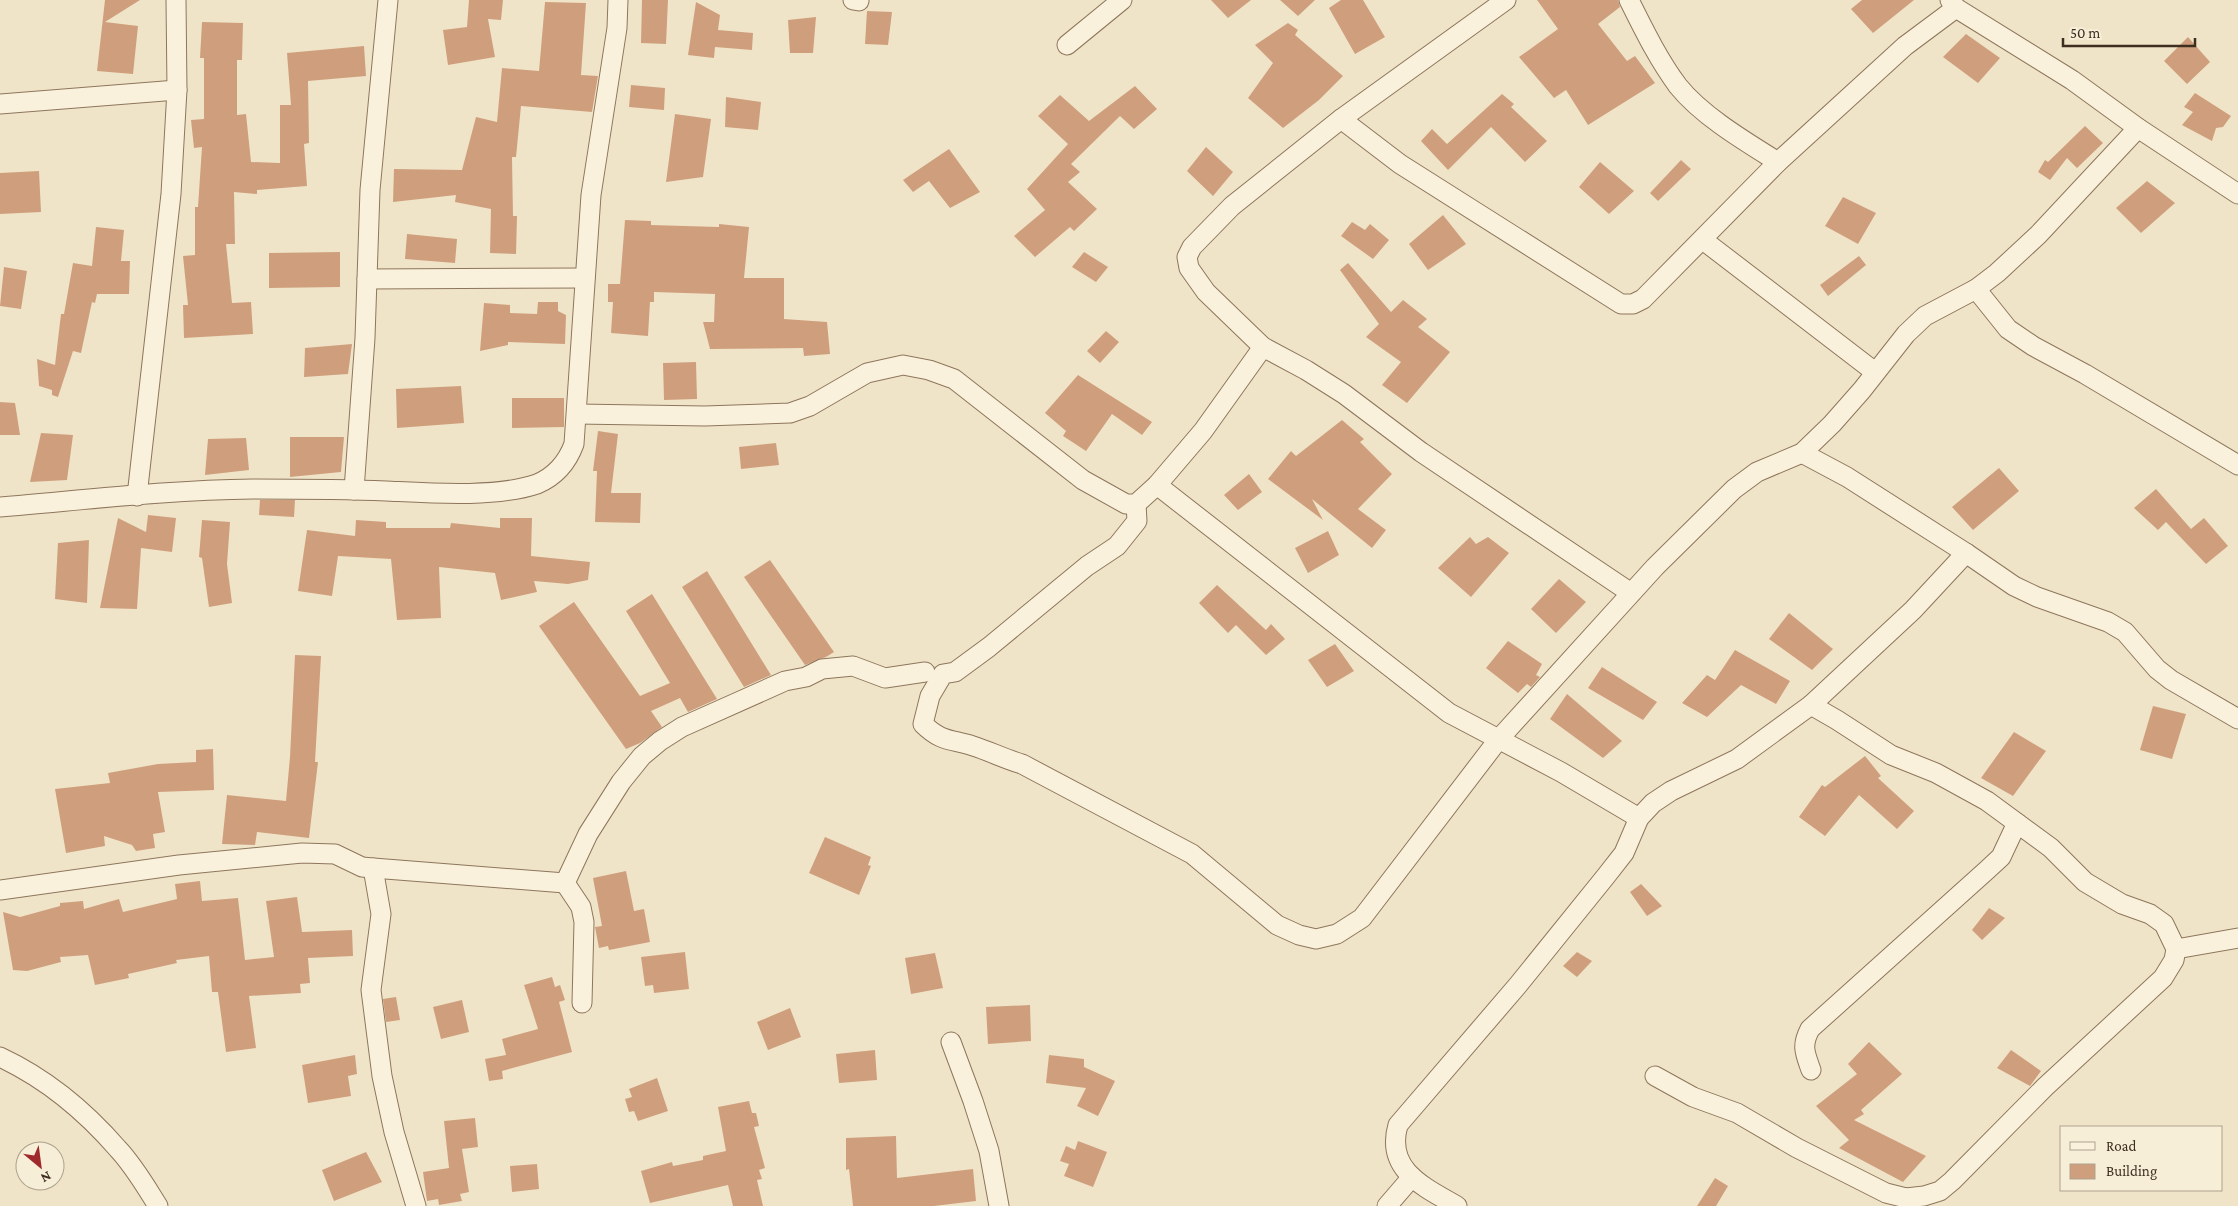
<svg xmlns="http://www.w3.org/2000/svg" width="2238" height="1206" font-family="'Crimson Pro',serif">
<rect width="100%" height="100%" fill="#f0e4c8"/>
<g fill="#cf9f7d">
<path d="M105,0H140L105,22L138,26L133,74L97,71Z"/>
<path d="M469,0H503L501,20L488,19L495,57L448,65L443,30L467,27Z"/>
<path d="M642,0H668L666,44L641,43Z"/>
<path d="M1211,0H1251L1228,18Z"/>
<path d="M1280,0H1315L1298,16Z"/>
<path d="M1341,0H1363L1385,37L1355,54L1329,8Z"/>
<path d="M1537,0H1618L1620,7L1598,24L1627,61L1635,56L1655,83L1588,125L1566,90L1554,98L1519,57L1558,29Z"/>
<path d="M1862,0H1914L1873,33L1851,9Z"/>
<path d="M545,2L586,3L581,75L598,76L592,112L521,106L516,157H512L513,216H517L516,254L490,253L491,209L455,202L456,195L393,202L394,169L462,170L476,117L497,122L502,68L539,71Z"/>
<path d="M696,2L720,15L718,30L753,33L752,50L715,47L714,58L688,55Z"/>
<path d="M867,11L892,12L888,45L865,44Z"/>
<path d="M816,17L813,53H790L788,20Z"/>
<path d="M202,22L243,23L242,60H237V115L246,114L251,162L280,163V105H291L287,53L364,46L366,76L308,81L309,143L304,144L307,186L257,190V194L234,192L235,244H226L232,303L251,302L253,334L184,338L183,305H188L183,256L195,255V207H198L202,147L194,148L191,120L204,119V58H200Z"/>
<path d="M1288,23L1298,30L1295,35L1343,76L1319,100L1283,128L1248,98L1273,63L1255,45Z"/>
<path d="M1966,34L2000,58L1978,83L1943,57Z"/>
<path d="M2188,37L2210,62L2187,84L2164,61Z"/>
<path d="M631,85L665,88L664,110L629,107Z"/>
<path d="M1135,86L1157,109L1134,129L1120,116L1071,164L1080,172L1068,182L1097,209L1074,231L1070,227L1035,257L1014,236L1045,210L1027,189L1068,144L1038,116L1060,95L1089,121Z"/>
<path d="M2195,93L2231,116L2223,127L2216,128L2212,141L2182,125L2193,112L2184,107Z"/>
<path d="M1502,94L1514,104L1511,107L1547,141L1525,162L1491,127L1448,170L1421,141L1432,129L1447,144Z"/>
<path d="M726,97L761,102L758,130L725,127Z"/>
<path d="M675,114L711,119L703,177L666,182Z"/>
<path d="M2085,126L2103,143L2077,168L2067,158L2050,180L2038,172L2045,160L2048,162Z"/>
<path d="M1206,147L1233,172L1213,196L1187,171Z"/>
<path d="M949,149L980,192L950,208L929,181L913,192L903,180Z"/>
<path d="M1681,160L1691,169L1658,201L1650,193Z"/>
<path d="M1600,162L1634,191L1609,214L1579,187Z"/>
<path d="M39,171L41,212L0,214V173Z"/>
<path d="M2147,181L2175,203L2141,233L2116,208Z"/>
<path d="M1843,197L1876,213L1858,244L1825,226Z"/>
<path d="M1443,215L1466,244L1428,270L1409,244Z"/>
<path d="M625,220L651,221V225L719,227V224L749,227L744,278H784V319L827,322L830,354L804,356L803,348L710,349L703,322H714L715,294L654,292V302H650L648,336L611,333L613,302H608V284H620Z"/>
<path d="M1352,222L1365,230L1370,224L1389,240L1373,259L1341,236Z"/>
<path d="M96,227L124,230L121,261H130L129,294H97L95,303L92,302L81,353L73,351L58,397L52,395V390L39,386L37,359L55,365L61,314H64L73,263L92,266Z"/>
<path d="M407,234L457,239L455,263L405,259Z"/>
<path d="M340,252V287L269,288V253Z"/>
<path d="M1084,252L1108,267L1096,282L1072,267Z"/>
<path d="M1859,256L1866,265L1828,296L1820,285Z"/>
<path d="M1348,263L1391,312L1403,300L1427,319L1418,327L1450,352L1407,403L1382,385L1401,362L1366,337L1379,324L1340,270Z"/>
<path d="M4,267L27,271L21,309L0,306Z"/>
<path d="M538,302H558V311L566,315L565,344L508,342V345L480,351L484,303L510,305V313L537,314Z"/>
<path d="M1106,331L1119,342L1100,363L1087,351Z"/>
<path d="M352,344L348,374L304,377L305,348Z"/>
<path d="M696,362L697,399L664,400L663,363Z"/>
<path d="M1078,375L1152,422L1142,435L1112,414L1086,451L1063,436L1066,431L1045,413Z"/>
<path d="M461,386L464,423L397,428L396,389Z"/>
<path d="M512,398H564V427L512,428Z"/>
<path d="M0,402L15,403L20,435H0Z"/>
<path d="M1342,420L1364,439L1360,442L1392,474L1358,509L1386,530L1372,548L1312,499L1323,520L1268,479L1291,451L1296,456Z"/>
<path d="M598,431L618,434L611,493H641L640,523L595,522L597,471H593Z"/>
<path d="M41,433L73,435L67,480L30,482Z"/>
<path d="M290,437H344L341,472L290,477Z"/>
<path d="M246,438L249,470L205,475L208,439Z"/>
<path d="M776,443L779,465L741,469L739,447Z"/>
<path d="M1999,468L2019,491L1973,530L1952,507Z"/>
<path d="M1249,474L1262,492L1238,510L1224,495Z"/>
<path d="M2156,489L2191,529L2204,518L2228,546L2206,564L2166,522L2158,530L2134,508Z"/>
<path d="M260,500H295L294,517L259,515Z"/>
<path d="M148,515L176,518L172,552L141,548L137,609L100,608L118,518L146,532Z"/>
<path d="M500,518H532L531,556L590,562L588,580L568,584L534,581L537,592L501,600L495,573L439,567L441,618L397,620L391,559L338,556L332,596L298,591L307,530L355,536L356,520L386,522V528H450L451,523L500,528Z"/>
<path d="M202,520L230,522L227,564L232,603L209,607L202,558L199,557Z"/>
<path d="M1328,531L1339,555L1308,573L1295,548Z"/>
<path d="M1470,537L1476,544L1488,537L1509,553L1471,597L1438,568Z"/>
<path d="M89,540L87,603L55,599L58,543Z"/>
<path d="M770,560L834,652L826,657L805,665L744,577Z"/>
<path d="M707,571L771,675L744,687L682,587Z"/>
<path d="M1559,579L1586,602L1556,633L1531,609Z"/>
<path d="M1217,585L1266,630L1271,624L1285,639L1266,655L1236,625L1228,633L1199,603Z"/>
<path d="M652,594L717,699L688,712L680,698L651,711L662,727L640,743L626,749L539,626L574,602L640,696L670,683L626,611Z"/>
<path d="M1789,613L1833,649L1812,670L1769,639Z"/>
<path d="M1508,641L1542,664L1536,675L1540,677L1531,687L1527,684L1518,693L1486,668Z"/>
<path d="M1335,644L1354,671L1327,687L1308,660Z"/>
<path d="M1735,650L1790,681L1776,704L1741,685L1707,717L1682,703L1707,675L1715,680Z"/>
<path d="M295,655L321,656L315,762H318L309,838L257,832L255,845L222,844L227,795L286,801L290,757Z"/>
<path d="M1602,667L1657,702L1643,720L1588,688Z"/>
<path d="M1567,694L1622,741L1603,758L1550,719Z"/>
<path d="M2153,706L2186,714L2172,759L2140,750Z"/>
<path d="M2014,732L2046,751L2013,796L1981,778Z"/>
<path d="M213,749L214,790L158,792L165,832L153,834L155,848L136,851L132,845L104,836L105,846L66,853L55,789L110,783L108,773L158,764L196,762V750Z"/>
<path d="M1865,756L1881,776L1878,778L1914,811L1897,829L1859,795L1825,836L1799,817L1822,785L1825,787Z"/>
<path d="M825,837L871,857L868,865L871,866L859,895L809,873Z"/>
<path d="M626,871L634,911L644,909L650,942L609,950L608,946L599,948L595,927L602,926L593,878Z"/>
<path d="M200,881L202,901L238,898L245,960L274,957L266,901L297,897L302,932L352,930L353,956L308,958L310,983L300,984L301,993L249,996L256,1048L226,1052L218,992H212L209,956L176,960L177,963L128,974L129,978L95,985L88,955L60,957L61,962L27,971L13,970L3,912L20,917L60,906V903L83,901L84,909L119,899L123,912L177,899L175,884Z"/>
<path d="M1641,884L1662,906L1647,916L1630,892Z"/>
<path d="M1989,908L2005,918L1982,940L1972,930Z"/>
<path d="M685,952L689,989L654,993L653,985L645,986L641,957Z"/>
<path d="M1577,952L1592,961L1577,977L1563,966Z"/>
<path d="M935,953L943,988L911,994L905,958Z"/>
<path d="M552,977L555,987L560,985L565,1000L559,1002L572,1052L502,1071L503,1079L489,1081L485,1059L506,1055L502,1039L538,1029L524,985Z"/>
<path d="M396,997L400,1020L386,1022L383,999Z"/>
<path d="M462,1000L469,1032L441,1039L433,1007Z"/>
<path d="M1030,1005L1031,1041L988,1044L986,1007Z"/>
<path d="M790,1008L801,1037L768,1050L757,1022Z"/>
<path d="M1869,1042L1902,1074L1861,1110L1864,1114L1854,1120L1926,1156L1903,1182L1839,1148L1849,1140L1816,1106L1857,1074L1848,1064Z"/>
<path d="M875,1050L877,1080L839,1083L836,1054Z"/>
<path d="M2011,1050L2041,1071L2030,1086L1997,1068Z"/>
<path d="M355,1055L357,1074L348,1076L351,1096L308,1103L302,1065Z"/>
<path d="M1049,1055L1084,1059V1067L1115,1081L1098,1116L1077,1106L1086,1088L1046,1083Z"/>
<path d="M657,1078L668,1111L638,1121L634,1111L629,1112L625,1099L632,1097L629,1089Z"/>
<path d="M749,1101L752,1113H756L759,1126L754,1127L765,1168L759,1170L762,1179L757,1180L763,1206H733L728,1185L650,1203L641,1171L672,1162L673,1166L703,1160V1156L726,1151L718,1107Z"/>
<path d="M475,1118L478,1147L462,1149L469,1192L460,1194L462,1201L439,1205L438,1199L427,1201L423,1172L449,1168L444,1121Z"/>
<path d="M896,1136L897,1178L973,1169L976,1201L934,1206H853L849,1169L846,1170V1138Z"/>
<path d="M1078,1141L1107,1152L1093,1187L1064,1176L1069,1164L1060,1161L1066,1146L1075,1150Z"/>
<path d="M366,1152L382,1182L334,1201L322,1170Z"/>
<path d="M537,1164L539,1189L512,1192L510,1166Z"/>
<path d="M1715,1178L1728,1186L1716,1206H1697Z"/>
</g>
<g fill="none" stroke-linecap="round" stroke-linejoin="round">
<defs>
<g id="street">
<path d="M853,0L859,1"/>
<path d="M1506,0L1341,119L1232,206L1192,247L1187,257L1189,268L1206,292L1263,347L1306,370L1344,394L1421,452L1631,593"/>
<path d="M1629,0C1644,30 1658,59 1678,86C1702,116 1746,142 1778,162"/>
<path d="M1950,0L1956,8L2072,80L2138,128L2238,194"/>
<path d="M1067,45L1122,0"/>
<path d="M0,104L177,90"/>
<path d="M1341,119L1400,164L1621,304H1633L1643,299L1778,162L1905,46L1956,8"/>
<path d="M1703,240L1875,372"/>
<path d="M367,279L585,278"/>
<path d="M1976,289L2008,329L2033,346L2085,374L2238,465"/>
<path d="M577,414L705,416L790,413L810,406L867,373L903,365L929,370L954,379L1083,480L1126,504H1136L1157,485L1203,431L1263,347"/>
<path d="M1157,485L1449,713L1561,772L1639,818"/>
<path d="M354,490L365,338L370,190L388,0"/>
<path d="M137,496L171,194L177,90L176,0"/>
<path d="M1136,504L1137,521L1117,546L1087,566L989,647L955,672L943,674L930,696L923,724C941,742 951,739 973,746C989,751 1005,759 1022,764L1192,854L1277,925L1299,935L1316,939L1337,934L1362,918L1498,740L1655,567L1734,489L1757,472L1802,453L1832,424L1862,390L1906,334L1925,316L1976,289L1997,273L2038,235L2138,128"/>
<path d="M0,507C84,500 169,490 253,489C297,489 342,489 386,491C429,493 496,498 537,484C556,476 567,463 574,444L591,195L617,28L618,0"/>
<path d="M1966,553L2014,586L2037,597L2108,622L2125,632L2157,669L2171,680L2238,719"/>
<path d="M373,868L381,914L371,990L382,1076L394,1132L416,1206"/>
<path d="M565,883L581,907L584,922L582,1003"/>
<path d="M0,890L179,865L302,853L335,854L362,867L373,868L565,883L588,834L621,782L642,756L660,741L682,727L785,681L806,677L822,669L853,666L885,678L925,672"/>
<path d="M2176,949L2238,938"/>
<path d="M951,1042L973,1101L989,1151L999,1206"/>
<path d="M0,1057C45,1078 86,1112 118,1149C134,1166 146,1187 158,1206"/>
<path d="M1811,1070C1805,1053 1801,1046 1810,1029L1987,870L2001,857L2017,823"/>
<path d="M1655,1076L1693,1097L1737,1113L1797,1148L1886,1193L1906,1198L1924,1196L1940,1191L1952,1181L2045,1087L2163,978L2174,960L2176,949L2164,924L2150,914L2122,904L2085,882L2051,848L1987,801L1936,773L1891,755L1837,720L1811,705"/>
<path d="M1387,1206L1412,1177"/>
<path d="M1457,1206C1424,1187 1385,1170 1398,1125L1518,985L1606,876L1624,853L1639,818L1653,803L1671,791L1737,759L1811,705L1913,610L1966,553L1847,477L1802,453"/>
</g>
</defs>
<use href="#street" stroke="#8d765c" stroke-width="21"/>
<use href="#street" stroke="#faf1dc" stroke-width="19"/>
</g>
<rect x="2060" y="1126" width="162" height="65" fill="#f7eed8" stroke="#ada18e"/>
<rect x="2070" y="1142" width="25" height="8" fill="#faf1dc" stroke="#ada18e"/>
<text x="2106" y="1151" font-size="15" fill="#3d2e20">Road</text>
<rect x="2070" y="1164" width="25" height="15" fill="#cf9f7d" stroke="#ada18e"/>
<text x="2106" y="1176" font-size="15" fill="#3d2e20">Building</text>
<g transform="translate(40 1166) rotate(151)"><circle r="24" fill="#f7eed8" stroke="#ada18e"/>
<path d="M0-4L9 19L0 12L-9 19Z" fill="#9e2a2b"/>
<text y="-8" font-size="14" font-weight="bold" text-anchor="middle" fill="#3d2e20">N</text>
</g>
<path d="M2063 38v8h132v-8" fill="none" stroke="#3d2e20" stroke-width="2.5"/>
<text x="2070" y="38" font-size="15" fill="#3d2e20" stroke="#f7eed8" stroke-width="4" paint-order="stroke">50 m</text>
</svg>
